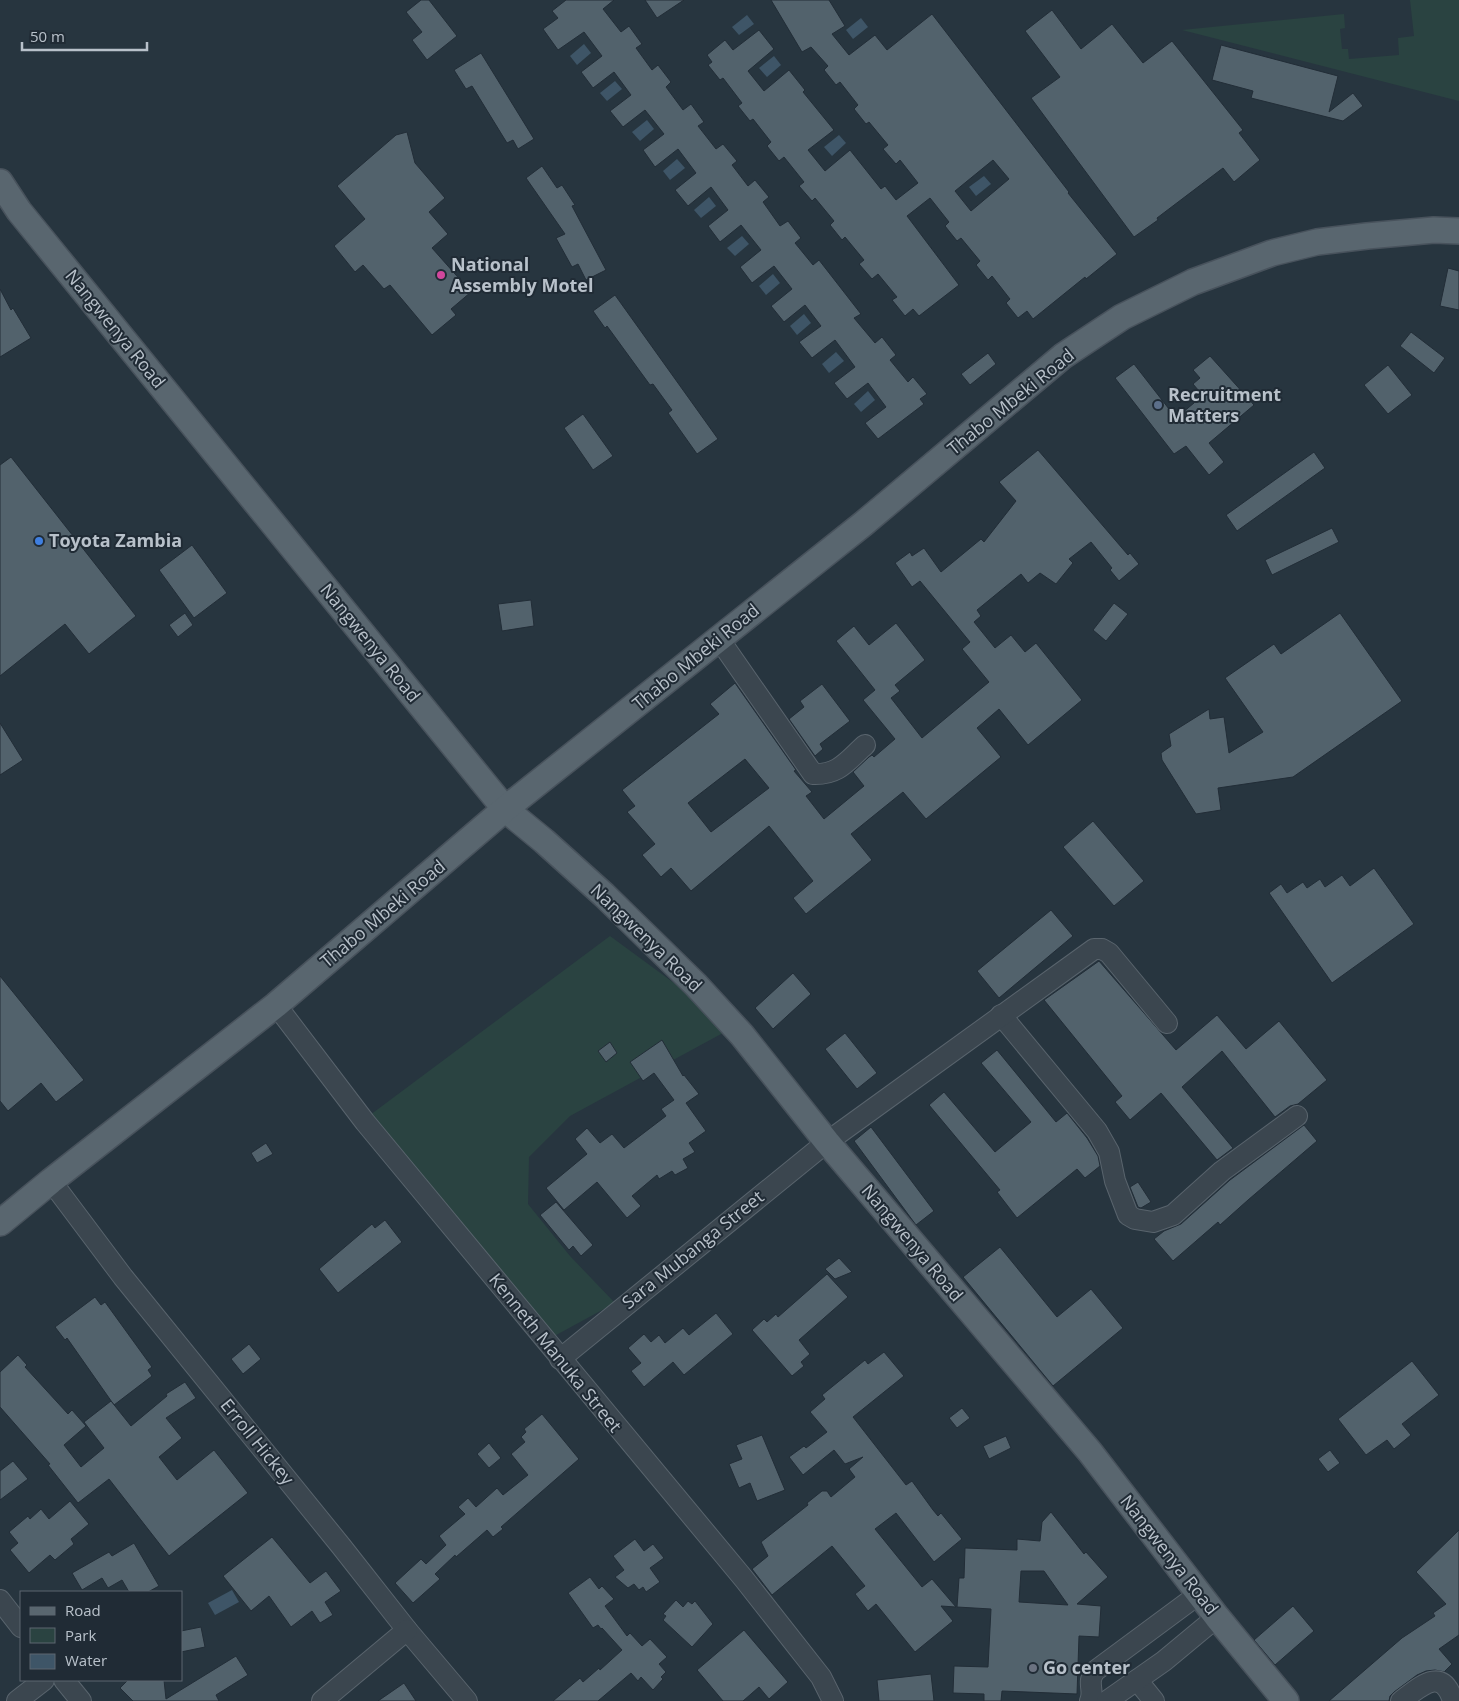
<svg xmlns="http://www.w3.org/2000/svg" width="1459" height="1701" font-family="'Open Sans',sans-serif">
<rect width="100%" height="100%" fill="#27353f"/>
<g fill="#2a4341">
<path d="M1410,0H1459V101L1182,30L1344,14L1345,28L1340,29L1342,49H1348L1349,59L1399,55L1398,38L1414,36Z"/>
<path d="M610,936L734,1027L570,1116L529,1157L528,1204L570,1256L615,1303L547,1340L366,1118Z"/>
</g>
<g fill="#3e5567">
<path d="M747,15L754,24L739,35L732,27Z"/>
<path d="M861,18L868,27L853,39L846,30Z"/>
<path d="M584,44L591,53L577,65L570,56Z"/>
<path d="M774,56L781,65L767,77L759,68Z"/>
<path d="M615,81L622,89L607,101L600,93Z"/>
<path d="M647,120L654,129L640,141L632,132Z"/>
<path d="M839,135L846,143L832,156L824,147Z"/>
<path d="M677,159L685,168L670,180L663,171Z"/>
<path d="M984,176L991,184L976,196L969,187Z"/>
<path d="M709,197L716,206L701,218L694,210Z"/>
<path d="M742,236L749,244L735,256L727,248Z"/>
<path d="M773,274L780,283L766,295L759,286Z"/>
<path d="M804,314L811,323L797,335L790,326Z"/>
<path d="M836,352L844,361L829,373L822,364Z"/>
<path d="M868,391L875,400L861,412L854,404Z"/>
<path d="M232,1590L239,1602L215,1615L208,1603Z"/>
</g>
<g fill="#52626c" stroke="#222d37" fill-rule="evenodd">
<path d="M421,0H429L457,36L427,60L412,40L422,32L406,12Z"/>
<path d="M566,0H614L603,9L621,32L629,26L642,44L636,48L652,70L658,65L671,82L666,87L683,110L691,104L704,122L698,126L716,149L723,144L737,161L732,165L748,186L755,180L769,197L763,202L780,226L788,221L801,238L795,243L813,265L819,260L861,314L854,318L875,343L882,337L896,355L890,360L908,382L913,377L927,394L920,399L924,404L878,439L865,423L886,407L868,383L847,399L834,383L855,367L835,340L812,358L799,342L821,326L805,305L784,322L771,306L792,289L774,266L752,283L740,267L761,250L741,225L720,242L708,226L728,210L711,187L688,206L675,190L696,173L678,149L655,167L643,150L664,134L645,110L623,127L610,111L631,95L614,72L593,88L581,72L602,56L584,32L558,50L543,29L558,18L552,11Z"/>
<path d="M645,0H684L657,18Z"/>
<path d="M771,0H829L845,26L832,34L849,55L875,35L887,50L932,14L1069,192L1068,193L1117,254L1086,279L1085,277L1033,319L1027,311L1018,318L1006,303L1010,299L992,276L988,280L976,265L980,261L961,238L957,241L945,226L949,222L930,198L907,216L959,285L919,316L913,309L905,316L892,300L897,297L878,274L872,279L859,264L864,260L845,237L842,240L830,225L834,221L815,198L812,201L799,186L804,182L784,157L779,161L767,146L771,142L753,119L750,121L738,106L742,103L723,78L720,80L708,65L712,62L707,55L725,40L733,50L759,30L774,49L748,71L764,91L789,70L805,90L803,92L834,130L808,150L825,171L850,150L881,189L885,186L896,200L918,183L900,160L896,164L883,149L888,145L869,122L866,124L854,109L858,105L840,82L836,85L824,70L828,66L811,47L802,52ZM993,160L1009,179L971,211L955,191Z"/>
<path d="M1052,10L1081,49L1112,24L1143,63L1172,41L1243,130L1239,133L1260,160L1234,182L1223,168L1157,218L1158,220L1134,237L1031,98L1060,77L1025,31Z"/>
<path d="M1221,45L1338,76L1329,112L1353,93L1363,106L1343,121L1251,98L1253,91L1212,80Z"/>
<path d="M481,53L534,139L518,149L513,140L507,143L472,86L466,89L454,70Z"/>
<path d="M407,132L415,163L445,198L429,212L448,234L432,248L471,292L451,309L456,315L432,335L390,285L384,289L363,265L355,272L334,246L365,219L337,186L396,135Z"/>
<path d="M542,166L557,188L562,185L575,205L572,206L606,270L586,280L578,264L572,267L556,238L565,234L526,178Z"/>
<path d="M1448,268L1459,271V310L1440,306Z"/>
<path d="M0,289L11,310L13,308L31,338L0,357Z"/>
<path d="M615,295L718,439L697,454L668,413L672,410L653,384L650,385L607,326L605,328L593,311Z"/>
<path d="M1411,332L1445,358L1434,373L1400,346Z"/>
<path d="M988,353L996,364L970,385L961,374Z"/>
<path d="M1210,356L1254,405L1209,443L1224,462L1209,475L1186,446L1174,454L1115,378L1134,364L1176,418L1194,403L1199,391L1193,384L1200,378L1193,370Z"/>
<path d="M1388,365L1412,395L1388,414L1364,385Z"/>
<path d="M583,414L613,456L593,470L564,428Z"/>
<path d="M1038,450L1128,555L1130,553L1139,564L1119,581L1110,570L1112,568L1091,542L1069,559L1073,563L1056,584L1040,573L1028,583L1021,574L977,610L981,616L974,622L995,648L1011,635L1025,652L1036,643L1082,700L1028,745L999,709L977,728L1001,757L926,819L903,792L851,834L872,860L806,914L793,898L813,881L769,826L691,891L671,868L661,877L642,855L655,844L627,812L635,806L622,790L719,714L710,704L735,683L796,770L794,771L812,792L806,796L824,819L864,786L853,772L869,757L872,755L874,757L895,739L863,700L875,690L836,641L854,626L869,645L896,623L925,660L895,685L900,691L891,698L922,738L989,682L962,649L970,642L920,581L912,587L895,563L910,552L912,556L924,548L941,572L981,539L984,542L1016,501L999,482ZM745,759L769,788L711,832L688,803Z"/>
<path d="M1314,452L1325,468L1237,531L1226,515Z"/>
<path d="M11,457L136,616L89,654L65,624L0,676V465Z"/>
<path d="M1332,528L1339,542L1272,575L1265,560Z"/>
<path d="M192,545L227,593L194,618L159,570Z"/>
<path d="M531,600L534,626L502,631L498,604Z"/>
<path d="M1114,603L1128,614L1106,641L1093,630Z"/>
<path d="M185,613L193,625L178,637L169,625Z"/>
<path d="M1340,613L1402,701L1293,777L1218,788L1221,810L1196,814L1162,760L1161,753L1171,746L1169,734L1209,709L1210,719L1224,717L1229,753L1263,732L1225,678L1274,644L1281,654Z"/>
<path d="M822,684L850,721L820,744L823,749L815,756L789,719L804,707L800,701Z"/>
<path d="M0,723L23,760L0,775Z"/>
<path d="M1093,821L1144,881L1114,906L1063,847Z"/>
<path d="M1374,868L1414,924L1332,983L1269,893L1281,884L1287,893L1303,882L1307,888L1320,879L1325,887L1342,875L1350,886Z"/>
<path d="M1051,910L1073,936L999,998L977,971Z"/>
<path d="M1099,961L1176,1050L1217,1015L1246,1049L1279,1021L1327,1080L1298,1104L1290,1106L1275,1117L1222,1051L1182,1087L1233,1148L1217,1160L1161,1093L1130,1120L1115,1102L1122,1096L1044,1000Z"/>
<path d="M793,973L811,994L773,1029L755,1008Z"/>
<path d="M0,976L84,1080L56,1102L41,1083L8,1111L0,1101Z"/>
<path d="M845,1033L877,1073L857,1089L825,1049Z"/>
<path d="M662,1040L683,1076L684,1075L699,1094L686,1103L706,1131L689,1143L695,1152L683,1159L688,1168L675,1175L672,1171L659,1179L657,1175L632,1196L641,1206L627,1218L597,1182L564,1210L546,1188L587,1154L575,1139L587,1128L600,1143L612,1134L624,1148L666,1116L661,1109L674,1100L654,1073L643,1081L630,1062Z"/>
<path d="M610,1042L617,1053L606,1062L598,1051Z"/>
<path d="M997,1050L1056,1122L1067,1113L1087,1138L1098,1156L1100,1166L1085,1178L1077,1169L1017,1218L997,1192L1000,1190L929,1105L944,1092L995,1152L1031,1122L981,1063Z"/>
<path d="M1304,1125L1317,1141L1248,1200L1220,1225L1218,1222L1173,1261L1154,1239L1164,1231L1181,1224L1230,1180Z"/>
<path d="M871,1127L934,1211L916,1225L854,1141Z"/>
<path d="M266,1143L273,1154L257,1163L251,1153Z"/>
<path d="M1138,1182L1151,1202L1141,1208L1138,1207L1130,1187Z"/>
<path d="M556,1202L593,1245L581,1256L573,1246L569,1250L540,1215Z"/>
<path d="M385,1220L402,1242L338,1293L319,1269L372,1224L375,1228Z"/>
<path d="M1000,1247L1057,1317L1091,1289L1123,1328L1053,1386L963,1277Z"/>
<path d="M839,1258L852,1272L835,1279L825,1269Z"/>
<path d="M827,1274L848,1297L799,1340L810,1354L801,1362L804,1366L792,1376L752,1330L764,1319L767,1322L776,1314L778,1317Z"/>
<path d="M95,1297L101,1305L105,1302L152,1367L148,1370L152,1376L114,1405L67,1338L65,1340L55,1327Z"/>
<path d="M716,1313L733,1334L684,1375L673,1362L644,1387L631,1371L641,1363L628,1348L644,1334L651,1342L659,1335L665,1343L683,1328L689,1335Z"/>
<path d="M249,1344L261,1359L243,1374L231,1359Z"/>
<path d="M884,1352L904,1376L853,1417L906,1485L912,1481L933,1510L938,1516L941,1513L962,1539L934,1562L896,1513L875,1529L922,1587L932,1579L956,1607L941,1606L953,1621L915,1652L876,1604L868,1611L855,1594L865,1586L832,1546L772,1595L752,1569L768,1556L761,1542L808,1505L807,1503L822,1491H827L831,1497L855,1477L849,1469L863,1457L845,1464L834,1450L803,1475L789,1457L804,1446L806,1448L827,1432L810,1412L825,1399L822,1395L865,1360L868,1364Z"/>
<path d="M18,1355L27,1365L25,1367L68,1414L72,1410L86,1426L64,1445L81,1467L104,1448L84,1422L111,1401L131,1426L167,1396L166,1394L185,1382L196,1398L166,1418L182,1438L159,1457L177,1480L214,1450L248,1493L169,1556L109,1479L78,1503L48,1465L50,1464L0,1407V1372Z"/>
<path d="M1412,1361L1439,1395L1402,1424L1411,1435L1394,1449L1387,1440L1366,1455L1338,1419Z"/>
<path d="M962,1408L970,1418L957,1428L949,1418Z"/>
<path d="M542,1414L579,1459L501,1527L503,1529L493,1537L487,1530L456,1557L455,1555L435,1574L440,1579L413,1603L395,1583L421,1559L426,1564L446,1545L439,1536L465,1514L458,1507L468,1498L476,1507L497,1488L503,1495L528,1475L511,1454L525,1442L521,1437L526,1432L524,1429Z"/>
<path d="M762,1435L785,1490L757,1501L750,1483L739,1488L729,1464L742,1459L736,1445Z"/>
<path d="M1006,1436L1011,1448L989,1459L983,1446Z"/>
<path d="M489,1443L501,1458L489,1468L477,1454Z"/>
<path d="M1330,1450L1340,1463L1328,1472L1318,1459Z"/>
<path d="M13,1461L28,1479L0,1500V1471Z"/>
<path d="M70,1501L89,1524L71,1539L74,1544L55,1560L50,1555L29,1573L10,1550L18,1543L9,1532L28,1516L30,1519L41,1509L49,1519Z"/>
<path d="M1051,1512L1084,1554L1086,1552L1108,1577L1077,1604L1101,1606L1099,1637L1079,1636L1077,1694L1002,1691L1001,1701H984V1694L953,1693L954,1666L988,1667L991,1609L957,1607L959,1578H964L965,1548L1017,1550V1539L1040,1541L1042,1522ZM1021,1571H1044L1068,1605L1019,1602Z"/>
<path d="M1459,1530V1635L1439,1649L1452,1664L1445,1671V1672L1435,1670L1426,1671L1417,1675L1394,1692L1390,1696L1389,1701H1329L1402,1638L1435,1616L1433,1613L1446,1604L1416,1572Z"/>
<path d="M272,1537L310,1583L326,1571L341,1591L325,1602L333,1615L320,1623L312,1611L291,1627L269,1596L251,1611L223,1576Z"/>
<path d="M635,1539L644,1551L653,1544L664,1558L650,1568L660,1582L646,1592L643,1587L639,1590L634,1584L628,1588L615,1577L624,1570L613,1556Z"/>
<path d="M134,1543L159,1586L148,1592H129L122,1580L108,1588L102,1578L82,1590L72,1573L109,1552L112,1556Z"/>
<path d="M590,1577L599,1589L602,1586L614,1599L605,1606L627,1636L630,1633L642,1646L650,1639L667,1657L659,1664L666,1672L661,1677L663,1679L653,1690L641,1677L638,1681L631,1673L598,1701H553L580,1678L583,1682L599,1668L600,1670L622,1650L602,1628L601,1629L598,1625L593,1628L568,1593Z"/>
<path d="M676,1600L683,1607L688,1601L692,1604L695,1601L713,1624L692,1647L663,1620L666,1616L663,1614Z"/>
<path d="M1293,1606L1314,1631L1275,1665L1254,1640Z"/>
<path d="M201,1627L205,1647L181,1652V1631Z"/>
<path d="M744,1630L788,1682L769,1699L759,1687L743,1701H723L697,1670Z"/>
<path d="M236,1656L248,1675L216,1695L219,1701H133L120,1688L128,1680H164L166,1699Z"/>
<path d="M931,1674L934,1701H879L877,1680Z"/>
<path d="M404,1683L416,1701H378Z"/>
</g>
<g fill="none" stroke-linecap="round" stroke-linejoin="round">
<defs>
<g id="minor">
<path d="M719,639L813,774C839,775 847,761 865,745"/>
<path d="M276,1005L365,1122L744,1579L821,1677L833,1701"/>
<path d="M1001,1015L1097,1131L1109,1152L1115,1181L1128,1215L1135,1219L1153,1222L1173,1215L1222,1171L1297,1116"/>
<path d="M51,1181L123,1277L341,1546L407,1630L467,1701"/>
<path d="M560,1359L827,1142L1094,949H1102L1109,953L1167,1023"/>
<path d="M0,1600L21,1627"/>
<path d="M64,1680L81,1701"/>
<path d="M1137,1680L1154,1701"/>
<path d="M17,1701L44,1680"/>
<path d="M322,1701L407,1630"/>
<path d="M1090,1701C1095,1690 1086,1683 1095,1671L1199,1594"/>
<path d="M1107,1701L1164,1661L1217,1617"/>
<path d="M1401,1701C1420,1687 1442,1665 1453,1701"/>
</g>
<g id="major">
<path d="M0,182L19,211L505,809L544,841L604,895L696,985L742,1035L827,1142L1090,1452L1217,1617L1286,1701"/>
<path d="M0,1223L51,1181L276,1005L505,809L863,524L1063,356L1122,317L1193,282L1272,253L1317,242L1367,236L1434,230L1459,231"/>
</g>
</defs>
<use href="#minor" stroke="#59646d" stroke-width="22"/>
<use href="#major" stroke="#48525c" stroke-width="28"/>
<use href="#minor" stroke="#3b464f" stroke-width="20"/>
<use href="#major" stroke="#59666f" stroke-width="25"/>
</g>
<circle fill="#d1479c" stroke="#202b35" stroke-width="2" cx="441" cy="275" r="5"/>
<circle fill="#5c6f8a" stroke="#202b35" stroke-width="2" cx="1158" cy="405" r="5"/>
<circle fill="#3f7fe0" stroke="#202b35" stroke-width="2" cx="39" cy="541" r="5"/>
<circle fill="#6b7280" stroke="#202b35" stroke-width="2" cx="1033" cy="1668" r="5"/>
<g text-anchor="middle" stroke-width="4" stroke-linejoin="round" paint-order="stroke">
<g font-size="18" font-weight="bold" fill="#b8c1ca" stroke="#202b35" text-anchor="start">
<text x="451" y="271">National<tspan x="451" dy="21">Assembly Motel</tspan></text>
<text x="1168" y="401">Recruitment<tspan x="1168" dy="21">Matters</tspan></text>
<text x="49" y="547">Toyota Zambia</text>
<text x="1043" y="1674">Go center</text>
</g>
<g font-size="18" fill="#b8c1ca" stroke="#202b35">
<text transform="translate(115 329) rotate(51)" y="6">Nangwenya Road</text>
<text transform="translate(1011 402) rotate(-39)" y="6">Thabo Mbeki Road</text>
<text transform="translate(370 643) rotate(51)" y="6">Nangwenya Road</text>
<text transform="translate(696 657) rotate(-39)" y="6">Thabo Mbeki Road</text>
<text transform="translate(383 914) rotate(-40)" y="6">Thabo Mbeki Road</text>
<text transform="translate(646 938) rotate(44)" y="6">Nangwenya Road</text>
<text transform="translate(912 1243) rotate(50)" y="6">Nangwenya Road</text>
<text transform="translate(693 1250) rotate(-39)" y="6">Sara Mubanga Street</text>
<text transform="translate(555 1353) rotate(51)" y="6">Kenneth Manuka Street</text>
<text transform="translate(257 1442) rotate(51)" y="6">Erroll Hickey</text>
<text transform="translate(1169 1555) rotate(52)" y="6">Nangwenya Road</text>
</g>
</g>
<rect x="20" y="1591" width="162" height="90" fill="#202b35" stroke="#5d6771"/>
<rect x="30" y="1607" width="25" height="8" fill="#59666f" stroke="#5d6771"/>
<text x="65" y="1616" font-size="15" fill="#b8c1ca">Road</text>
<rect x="30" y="1628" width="25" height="15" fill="#2a4341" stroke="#5d6771"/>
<text x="65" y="1641" font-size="15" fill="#b8c1ca">Park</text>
<rect x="30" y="1654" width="25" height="15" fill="#3e5567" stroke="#5d6771"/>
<text x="65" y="1666" font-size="15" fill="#b8c1ca">Water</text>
<path d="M22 42v8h125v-8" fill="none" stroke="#b8c1ca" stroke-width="2.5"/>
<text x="30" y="42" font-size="15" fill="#b8c1ca" stroke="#202b35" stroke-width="4" paint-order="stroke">50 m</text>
</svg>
